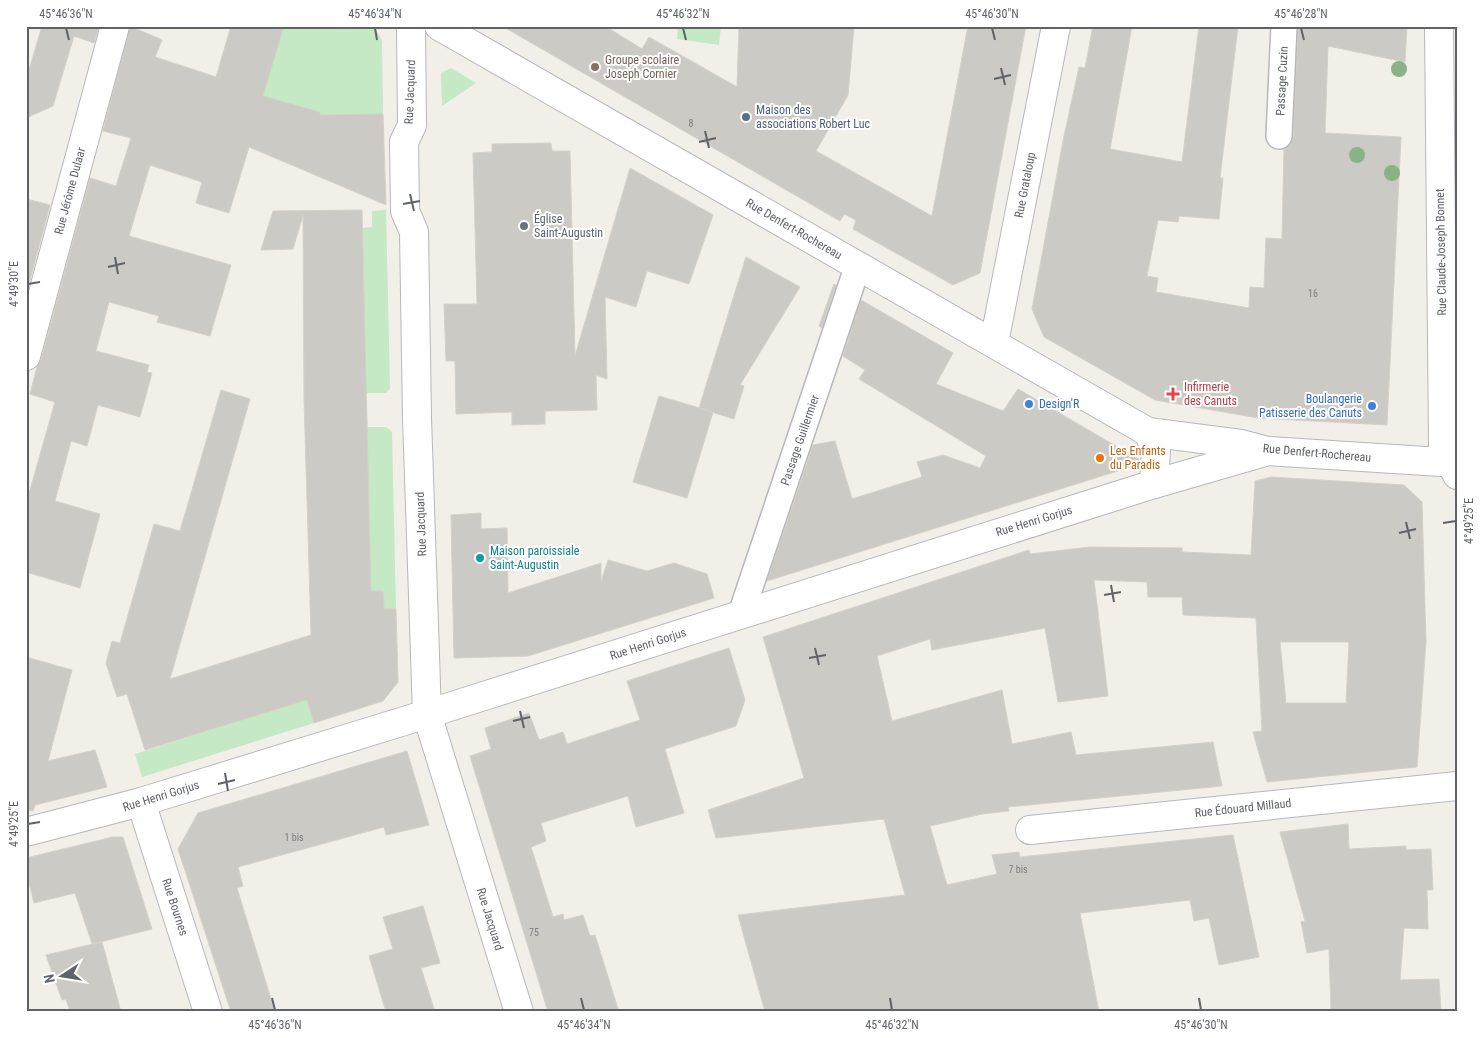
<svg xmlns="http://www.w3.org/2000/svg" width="1483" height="1038" font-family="'Roboto Condensed',sans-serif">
<rect width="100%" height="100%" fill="#f1efe8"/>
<g fill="#c5e8c5">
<path d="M284,26H374L382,40L383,114L320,115L319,111H303V107L282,101L278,111L263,96Z"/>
<path d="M678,26H721L719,45L677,39Z"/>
<path d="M451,68L476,83L442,106L441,73Z"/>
<path d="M386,210L390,388L386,393H366L362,228L372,227V211Z"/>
<path d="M367,427H386L392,432L396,609H384L383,591H371Z"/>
<path d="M307,700L314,723L142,777L135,754Z"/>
</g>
<g fill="#cccac5" stroke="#d6d1c6" fill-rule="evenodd">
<path d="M42,26H99L94,43L74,36L53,106L26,118V80Z"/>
<path d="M130,26L162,40L155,57L216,77L231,26H284L263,96L320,112V115L383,114L386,205L249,147L229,213L196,203L202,182L150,165L129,236L231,265L210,336L157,322L159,316L109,302L96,351L149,365L147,372L152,373L140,417L98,405L87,446L71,441L55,501L100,514L80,588L26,572V504L55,402L30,394L37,367L41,360L90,178L116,186L131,138L103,131Z"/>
<path d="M502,26H605L642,49L649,37L737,87L739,26H854L848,95L816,151L932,216L968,26H1026L980,273L953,285L853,229L856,220L844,214L840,221Z"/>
<path d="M1093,26H1132L1110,149L1182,162L1199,26H1238L1220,178H1223L1219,219L1179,216L1178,222L1158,220L1147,276L1158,278L1156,292L1249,308L1250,287L1264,288L1266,238L1282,239L1284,149L1291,144L1293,137L1298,26H1407L1405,62L1328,46L1325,133L1401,137L1387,425L1258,418L1155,400L1044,337L1032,309L1063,141L1079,67L1085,68Z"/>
<path d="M551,143L552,151H570L575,356L630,168L713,215L689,284L647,271L636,307L605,297L607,379L596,375L597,410L545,411V424L512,425V412L456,414L455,361H446L444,304H477L473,153L492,152V144Z"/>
<path d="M26,199L50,205L26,295Z"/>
<path d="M362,210L371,591H383L384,609H396L398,682L383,701L314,723L307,700L145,750L127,694L117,697L106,663L112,641L120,643L154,524L180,531L221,390L250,399L170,679L311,635L304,399L303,215L293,249L261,250L273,211Z"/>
<path d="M746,257L800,287L740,385L744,386L734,419L699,408Z"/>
<path d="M834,284L836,285L822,328L819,326Z"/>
<path d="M861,300L953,353L936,384L1003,411L1018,389L1140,460V464L767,581L813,445L835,441L852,499L922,477L917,462L943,455L980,468L986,456L859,379L865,370L843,356Z"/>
<path d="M659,396L713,412L687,498L633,482Z"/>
<path d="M1271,477L1404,485L1422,502L1426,642L1417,767L1267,782L1253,732L1262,731L1256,618L1183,615L1182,597H1148L1147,582L1094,580L1108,696L1058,702L1045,628L932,650L930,639L877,656L892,721L1002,690L1012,744L1071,732L1076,755L1213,742L1222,786L1008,807L1009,811L982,814L930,826L947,885L997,874L992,855L1019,852L1020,857L1233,835L1259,957L1219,965L1209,918L1194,921L1190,900L1080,913L1099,1012H765L738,915L905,895L884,819L716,838L708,810L804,778L763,637L1029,550L1030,554L1090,547L1182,548V552L1251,555L1255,481ZM1280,642H1349L1346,703H1286Z"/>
<path d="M481,513V529L507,528L508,593L601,563V582L608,560L647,571L674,563L707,574L714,598L528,656L454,658L451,515Z"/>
<path d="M729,648L745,700L736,726L665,749L684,813L636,827L628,796L541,823L546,841L531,847L553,917L563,914L564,920L583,915L590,936L595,935L619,1012H548L470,756L491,749L485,728L529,713L539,740L563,732L567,744L640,720L627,681Z"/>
<path d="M26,657L72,670L48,761L95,750L107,787L35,805L33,811L26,810Z"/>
<path d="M407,751L429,825L386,835L384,827L238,867L243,886L237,888L275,1012H231L178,849L198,813Z"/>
<path d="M1348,824L1349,849L1406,846V850L1431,849L1433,890H1427L1428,929L1404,928L1400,980L1439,979L1441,1012H1331L1329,949L1307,953L1301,922L1305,921L1280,832Z"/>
<path d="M113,837H123L152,929L92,944L75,893L34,903L26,870V858Z"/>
<path d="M423,906L440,963L421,968L435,1012H386L369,956L393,949L383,917Z"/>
<path d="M102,942L121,1012H70L66,999L62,1000L46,955Z"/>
</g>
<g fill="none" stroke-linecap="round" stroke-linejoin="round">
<defs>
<g id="pedestrian">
<path d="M1279,136L1284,26"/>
<path d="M741,614L858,265"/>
</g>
<g id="minor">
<path d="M411,26L412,125L404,142L405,211L414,232L417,418L427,714L519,1012"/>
<path d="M1439,26L1443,446L1457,475"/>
<path d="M994,343L1056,26"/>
<path d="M26,356L115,26"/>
<path d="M1148,432L1156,450L1154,484"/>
<path d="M141,802L208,1012"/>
<path d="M1030,830L1457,786"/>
</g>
<g id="tertiary">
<path d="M439,26L1148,432L1241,444L1268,451L1457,463"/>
<path d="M26,832L141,802L427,714L1154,484L1268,451"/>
</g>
</defs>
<use href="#pedestrian" stroke="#b5b8bc" stroke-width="28"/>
<use href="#minor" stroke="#b5b8bc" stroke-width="30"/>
<use href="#tertiary" stroke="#b5b8bc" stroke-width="30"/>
<use href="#pedestrian" stroke="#fff" stroke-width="25"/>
<use href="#minor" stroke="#fff" stroke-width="28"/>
<use href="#tertiary" stroke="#fff" stroke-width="28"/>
</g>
<g fill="#89b387">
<circle cx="1399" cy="69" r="8"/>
<circle cx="1357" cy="155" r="8"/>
<circle cx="1392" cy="173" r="8"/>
</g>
<path fill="none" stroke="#5f6368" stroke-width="2" d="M66,28L69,40M375,28L377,40M683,28L686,40M992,28L995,40M1301,28L1304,40M1001,68L1005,85M994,79L1011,75M705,131L709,148M699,142L716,138M410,194L414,211M403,204L420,201M115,257L118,274M108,267L125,263M28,284L40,282M1406,522L1410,539M1443,523L1456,521M1399,533L1416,529M1111,585L1114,602M1104,595L1121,592M815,648L819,665M809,658L826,655M520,711L524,728M513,721L530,717M225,773L228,791M218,784L235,780M28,824L40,822M272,998L275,1010M581,998L584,1010M890,998L892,1010M1199,998L1201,1010"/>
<circle fill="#8d6e63" stroke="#fff" stroke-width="2" cx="595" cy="67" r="5"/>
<circle fill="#5c6f8a" stroke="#fff" stroke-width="2" cx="746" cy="117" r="5"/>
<circle fill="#6b7280" stroke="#fff" stroke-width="2" cx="524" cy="226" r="5"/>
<path fill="#e0444e" stroke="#fff" stroke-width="2" d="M1170.5 386.5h5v5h5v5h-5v5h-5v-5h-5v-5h5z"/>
<g fill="#3f7fe0" stroke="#fff" stroke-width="2">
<circle cx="1029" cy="404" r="5"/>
<circle cx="1372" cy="406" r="5"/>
</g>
<circle fill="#e8710a" stroke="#fff" stroke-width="2" cx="1100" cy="458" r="5"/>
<circle fill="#0f9aa8" stroke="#fff" stroke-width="2" cx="480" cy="558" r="5"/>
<g text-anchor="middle" stroke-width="4" stroke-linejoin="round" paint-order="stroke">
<g font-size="10" fill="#7a7d7f">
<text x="691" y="127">8</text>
<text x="1313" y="297">16</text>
<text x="294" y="841">1 bis</text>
<text x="1018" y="873">7 bis</text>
<text x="534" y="936">75</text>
</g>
<g font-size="12" fill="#785e54" stroke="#fff" text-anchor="start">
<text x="605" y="64">Groupe scolaire<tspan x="605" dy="14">Joseph Cornier</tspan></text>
</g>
<g font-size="12" fill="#5f6368" stroke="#fff">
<text transform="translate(1282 81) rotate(-87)" y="4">Passage Cuzin</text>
<text transform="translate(410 92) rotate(-88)" y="4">Rue Jacquard</text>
<text transform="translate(1025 185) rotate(-79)" y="4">Rue Grataloup</text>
<text transform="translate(70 191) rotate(-75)" y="4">Rue Jérôme Dulaar</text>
<text transform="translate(794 229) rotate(30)" y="4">Rue Denfert-Rochereau</text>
<text transform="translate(1441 252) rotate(-91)" y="4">Rue Claude-Joseph Bonnet</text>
<text transform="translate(800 440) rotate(-71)" y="4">Passage Guillermier</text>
<text transform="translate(1317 453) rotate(5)" y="4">Rue Denfert-Rochereau</text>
<text transform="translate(1034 521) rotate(-17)" y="4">Rue Henri Gorjus</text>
<text transform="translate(421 524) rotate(-92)" y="4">Rue Jacquard</text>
<text transform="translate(648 644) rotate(-18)" y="4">Rue Henri Gorjus</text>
<text transform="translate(161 796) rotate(-17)" y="4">Rue Henri Gorjus</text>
<text transform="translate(1243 808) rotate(-6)" y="4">Rue Édouard Millaud</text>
<text transform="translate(175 907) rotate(72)" y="4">Rue Bournes</text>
<text transform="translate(490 919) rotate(73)" y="4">Rue Jacquard</text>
</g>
<g font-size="12" fill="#4e5e75" stroke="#fff" text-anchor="start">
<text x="756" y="114">Maison des<tspan x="756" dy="14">associations Robert Luc</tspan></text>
</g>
<g font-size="12" fill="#5b616d" stroke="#fff" text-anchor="start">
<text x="534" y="223">Église<tspan x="534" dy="14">Saint-Augustin</tspan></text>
</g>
<g font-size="12" fill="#be3a42" stroke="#fff" text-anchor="start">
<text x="1184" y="391">Infirmerie<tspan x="1184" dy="14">des Canuts</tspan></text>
</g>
<g font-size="12" fill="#366cbe" stroke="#fff" text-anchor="end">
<text x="1362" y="403">Boulangerie<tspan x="1362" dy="14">Patisserie des Canuts</tspan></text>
<text x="1039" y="408" text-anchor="start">Design'R</text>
</g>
<g font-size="12" fill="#c56008" stroke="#fff" text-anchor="start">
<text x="1110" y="455">Les Enfants<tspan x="1110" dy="14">du Paradis</tspan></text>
</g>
<g font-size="12" fill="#0d838f" stroke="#fff" text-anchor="start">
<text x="490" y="555">Maison paroissiale<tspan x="490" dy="14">Saint-Augustin</tspan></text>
</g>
</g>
<rect width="1483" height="1038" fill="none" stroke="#ffffff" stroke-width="55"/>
<g transform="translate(62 976) rotate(258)" stroke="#ffffff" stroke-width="4" paint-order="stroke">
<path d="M0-4L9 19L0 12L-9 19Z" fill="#5f6368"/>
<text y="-8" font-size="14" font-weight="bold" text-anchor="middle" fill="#5f6368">N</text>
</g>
<rect x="28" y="28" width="1428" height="982" fill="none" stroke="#5f6368" stroke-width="2"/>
<g font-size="12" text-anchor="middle" fill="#5f6368">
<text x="66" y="18">45°46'36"N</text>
<text x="375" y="18">45°46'34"N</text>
<text x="683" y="18">45°46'32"N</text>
<text x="992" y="18">45°46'30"N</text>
<text x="1301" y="18">45°46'28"N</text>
<text transform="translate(14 284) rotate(-90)" y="4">4°49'30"E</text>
<text transform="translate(1469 521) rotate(-90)" y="4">4°49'25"E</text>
<text transform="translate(14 824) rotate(-90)" y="4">4°49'25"E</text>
<text x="275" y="1029">45°46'36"N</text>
<text x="584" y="1029">45°46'34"N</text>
<text x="892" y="1029">45°46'32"N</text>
<text x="1201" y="1029">45°46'30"N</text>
</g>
</svg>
